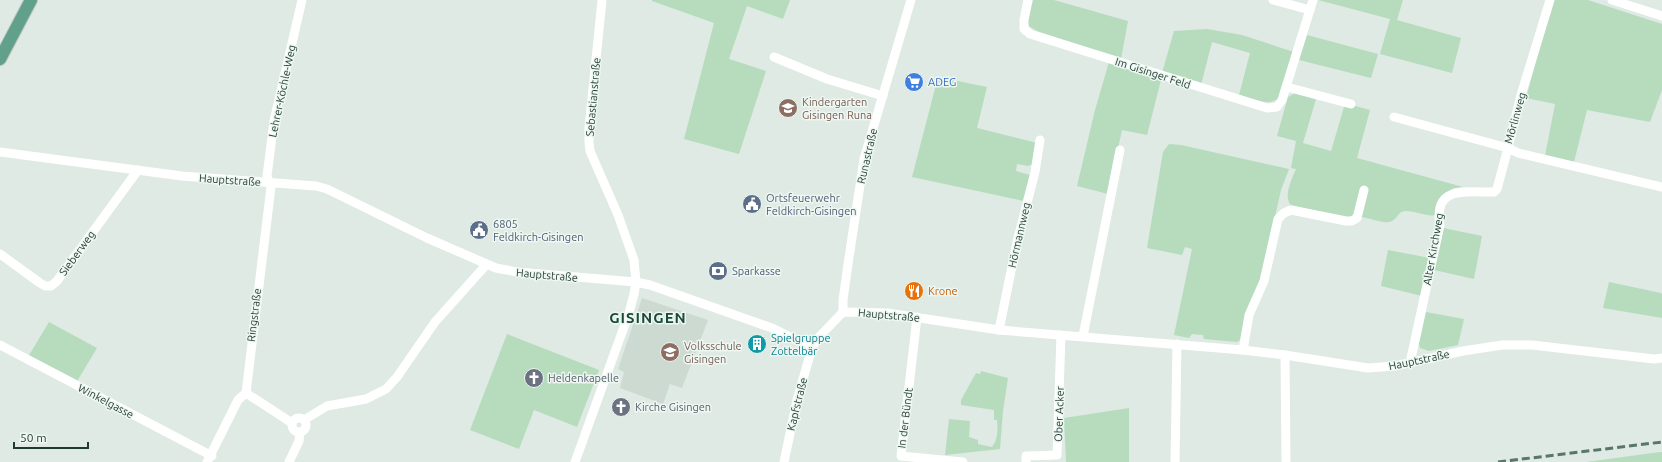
<svg xmlns="http://www.w3.org/2000/svg" width="1662" height="462" font-family="Ubuntu,sans-serif">
<rect width="100%" height="100%" fill="#deeae3"/>
<path fill="#ccdad2" d="M642,298L708,320L682,388L670,384L663,404L620,388L624,372L618,369Z"/>
<g fill="#b6dcbd">
<path d="M652,0H790L783,19L747,6L729,59L766,71L739,154L684,139L714,23L652,1Z"/>
<path d="M1033,0H1054L1128,21L1121,59L1037,31L1029,26L1027,22Z"/>
<path d="M1318,0H1403L1397,20L1461,38L1452,73L1380,54L1390,19Z"/>
<path d="M1553,0H1588L1662,24V90L1650,122L1587,110L1574,162L1545,156L1555,104L1526,98Z"/>
<path d="M1207,29L1242,35L1294,52L1280,98C1266,107 1254,98 1239,95L1250,53L1212,42L1201,85L1162,73L1174,31Z"/>
<path d="M1307,35L1378,54L1371,78L1299,60Z"/>
<path d="M1109,62L1161,80L1147,135L1122,130L1108,194L1077,186L1095,110Z"/>
<path d="M938,77L987,87L977,128L1037,143L1033,164L1028,166L1017,164L1016,171L1030,175L1024,201L912,177Z"/>
<path d="M1295,93L1316,99L1303,143L1331,151L1344,107L1355,106L1370,110L1357,158L1463,187L1454,188L1441,196L1437,215C1426,217 1417,211 1406,211C1398,210 1397,221 1389,222C1381,223 1370,218 1361,217L1368,188L1363,187C1360,198 1360,214 1347,218L1291,205C1283,196 1292,179 1296,169L1291,168L1296,141L1277,136L1288,97Z"/>
<path d="M1169,144L1181,145L1289,169L1281,190L1260,284L1241,339L1237,342L1204,339L1203,335L1192,334L1189,338L1174,335L1192,249L1185,247L1182,255L1147,248L1163,152Z"/>
<path d="M1443,228L1482,236L1474,279L1434,270Z"/>
<path d="M1388,250L1430,258L1422,296L1381,286Z"/>
<path d="M1609,282L1661,293L1662,294V318L1603,308Z"/>
<path d="M1426,312L1464,319L1458,345L1429,351L1420,348L1419,344Z"/>
<path d="M49,322L97,348L76,383L28,357Z"/>
<path d="M507,334L599,370L577,427L534,410L519,449L470,430Z"/>
<path d="M981,371L1008,378L1003,411L1000,449L945,455L949,419L970,421L969,437L978,440V444L992,447C998,440 998,429 997,420H994V410L961,405V400L976,373L980,374Z"/>
<path d="M1129,408V462H1066L1064,418Z"/>
<path d="M1660,452H1662V462H1586Z"/>
</g>
<g fill="none" stroke-linecap="round" stroke-linejoin="round">
<defs>
<path id="major" d="M0,59L31,0"/>
</defs>
<use href="#major" stroke="#bcc4c1" stroke-width="14"/>
<g stroke="#fff" stroke-width="9">
<path d="M1028,0L1024,20V29L1030,34L1267,108L1277,107L1282,100L1313,0"/>
<path d="M1273,0L1310,10"/>
<path d="M1612,0L1662,16"/>
<path d="M774,57L827,79L883,96"/>
<path d="M1287,87L1351,104"/>
<path d="M1394,117L1508,148L1521,95L1550,0"/>
<path d="M0,152L182,176L316,186L327,189L427,238L496,268L517,272L636,282L650,285L772,328L812,348"/>
<path d="M0,254L40,283L45,286H51L57,281L138,170"/>
<path d="M843,312V300L848,264L864,159L911,0"/>
<path d="M917,317L901,456L963,462"/>
<path d="M999,330L1017,242L1035,172L1040,140"/>
<path d="M1083,336L1120,150"/>
<path d="M0,345L212,456"/>
<path d="M1243,350L1249,315L1264,281L1278,219L1284,213L1291,210L1346,221H1352L1357,218L1364,190"/>
<path d="M1285,355L1286,462"/>
<path d="M1410,363L1440,225C1433,184 1468,193 1494,192L1497,189L1508,148L1518,153L1662,187"/>
<path d="M246,393L271,187L267,176L274,121L302,0"/>
<path d="M246,393L292,423"/>
<circle cx="299" cy="425" r="7"/>
<path d="M304,420L327,406L366,399L386,389L397,377L435,322L486,265"/>
<path d="M207,462L238,400L246,393"/>
<path d="M289,462L299,441L300,432"/>
<path d="M575,462L629,313L634,294L636,282L634,260L618,215L590,151L589,142V128L602,0"/>
<path d="M784,462L797,400L812,348L818,338L843,312L887,313L999,330L1243,350L1285,355L1368,368L1395,366L1463,351L1502,345H1532L1654,359L1662,358"/>
<path d="M1026,462V456L1057,455L1061,335"/>
<path d="M1175,462L1177,344"/>
</g>
<use href="#major" stroke="#61a08a" stroke-width="12"/>
<path stroke="#59766b" stroke-width="3" stroke-dasharray="8 4" stroke-linecap="butt" d="M1498,462L1662,442"/>
</g>
<defs>
<symbol id="supermarket-disc" viewBox="-11 -11 22 22"><circle r="9.5" fill="#3f7fe0" stroke="#eef7f2"/><path d="M-6-5.5h2.5l.6 2H6L4.5 2H-2.5L-4.4-4H-6ZM-1.5 3.2a1.3 1.3 0 1 0 .1 0ZM3 3.2a1.3 1.3 0 1 0 .1 0Z" fill="#fff"/></symbol>
<symbol id="school-disc" viewBox="-11 -11 22 22"><circle r="9.5" fill="#8d6e63" stroke="#eef7f2"/><path d="M0-5L7-2L0 1L-7-2ZM-4 1L0 2.5L4 1V4Q0 6-4 4Z" fill="#fff"/></symbol>
<symbol id="civic-disc" viewBox="-11 -11 22 22"><circle r="9.5" fill="#5c6f8a" stroke="#eef7f2"/><path d="M-.6-6.5H3V-4.5H.6V-3L4-1V1h2V6H-6V1h2V-1L-.6-3ZM-1.2 2.5V6h2.4V2.5Z" fill="#fff"/></symbol>
<symbol id="bank-disc" viewBox="-11 -11 22 22"><circle r="9.5" fill="#5c6f8a" stroke="#eef7f2"/><path d="M-6-4H6V4H-6ZM0-2.3a2.3 2.3 0 1 0 0 4.6a2.3 2.3 0 1 0 0-4.6Z" fill="#fff"/></symbol>
<symbol id="restaurant-disc" viewBox="-11 -11 22 22"><circle r="9.5" fill="#e8710a" stroke="#eef7f2"/><path d="M-5-6h1v4h1v-4h1v4h1v-4h1v5L-1.5 .5V6h-2V.5L-5-1ZM5-6V6H3V1.5H1.5Q1.5-4 5-6Z" fill="#fff"/></symbol>
<symbol id="building-disc" viewBox="-11 -11 22 22"><circle r="9.5" fill="#0f9aa8" stroke="#eef7f2"/><path d="M-4-6H4V6H1V3H-1V6H-4ZM-2.5-4.3h1.7v1.8h-1.7ZM.8-4.3h1.7v1.8H.8ZM-2.5-1h1.7V.8h-1.7ZM.8-1h1.7V.8H.8Z" fill="#fff"/></symbol>
<symbol id="church-disc" viewBox="-11 -11 22 22"><circle r="9.5" fill="#6b7280" stroke="#eef7f2"/><path d="M-1.2-6h2.4v3.5h3.3v2.4h-3.3V6h-2.4V-.1h-3.3v-2.4h3.3Z" fill="#fff"/></symbol>
</defs>
<g fill-rule="evenodd">
<use href="#supermarket-disc" x="903" y="71" width="22" height="22"/>
<use href="#school-disc" x="777" y="97" width="22" height="22"/>
<use href="#civic-disc" x="741" y="193" width="22" height="22"/>
<use href="#civic-disc" x="468" y="219" width="22" height="22"/>
<use href="#bank-disc" x="707" y="260" width="22" height="22"/>
<use href="#restaurant-disc" x="903" y="280" width="22" height="22"/>
<use href="#building-disc" x="746" y="333" width="22" height="22"/>
<use href="#school-disc" x="659" y="341" width="22" height="22"/>
<use href="#church-disc" x="523" y="367" width="22" height="22"/>
<use href="#church-disc" x="610" y="396" width="22" height="22"/>
</g>
<g text-anchor="middle" stroke-width="3" stroke-linejoin="round" paint-order="stroke">
<g font-size="11" fill="#1f3a30" stroke="#eef7f2">
<text transform="translate(1153 73) rotate(18)" y="4">Im Gisinger Feld</text>
<text transform="translate(282 91) rotate(-78)" y="4">Lehrer-Köchle-Weg</text>
<text transform="translate(593 97) rotate(-85)" y="4">Sebastianstraße</text>
<text transform="translate(1515 118) rotate(-74)" y="4">Mörlinweg</text>
<text transform="translate(867 156) rotate(-77)" y="4">Runastraße</text>
<text transform="translate(230 180) rotate(4)" y="4">Hauptstraße</text>
<text transform="translate(1019 235) rotate(-77)" y="4">Hörmannweg</text>
<text transform="translate(1433 249) rotate(-80)" y="4">Alter Kirchweg</text>
<text transform="translate(77 253) rotate(-54)" y="4">Sieberweg</text>
<text transform="translate(547 275) rotate(5)" y="4">Hauptstraße</text>
<text transform="translate(254 315) rotate(-83)" y="4">Ringstraße</text>
<text transform="translate(889 315) rotate(5)" y="4">Hauptstraße</text>
<text transform="translate(1419 360) rotate(-12)" y="4">Hauptstraße</text>
<text transform="translate(106 401) rotate(28)" y="4">Winkelgasse</text>
<text transform="translate(797 404) rotate(-76)" y="4">Kapfstraße</text>
<text transform="translate(1059 414) rotate(-88)" y="4">Ober Acker</text>
<text transform="translate(905 418) rotate(-83)" y="4">In der Bündt</text>
</g>
<g font-size="11" fill="#366cbe" stroke="#eef7f2" text-anchor="start">
<text x="928" y="86">ADEG</text>
</g>
<g font-size="11" fill="#785e54" stroke="#eef7f2" text-anchor="start">
<text x="802" y="106">Kindergarten<tspan x="802" dy="13">Gisingen Runa</tspan></text>
<text x="684" y="350">Volksschule<tspan x="684" dy="13">Gisingen</tspan></text>
</g>
<g font-size="11" fill="#4e5e75" stroke="#eef7f2" text-anchor="start">
<text x="766" y="202">Ortsfeuerwehr<tspan x="766" dy="13">Feldkirch-Gisingen</tspan></text>
<text x="493" y="228">6805<tspan x="493" dy="13">Feldkirch-Gisingen</tspan></text>
<text x="732" y="275">Sparkasse</text>
</g>
<g font-size="11" fill="#c56008" stroke="#eef7f2" text-anchor="start">
<text x="928" y="295">Krone</text>
</g>
<g font-size="11" fill="#0d838f" stroke="#eef7f2" text-anchor="start">
<text x="771" y="342">Spielgruppe<tspan x="771" dy="13">Zottelbär</tspan></text>
</g>
<g font-size="11" fill="#5b616d" stroke="#eef7f2" text-anchor="start">
<text x="548" y="382">Heldenkapelle</text>
<text x="635" y="411">Kirche Gisingen</text>
</g>
<g font-size="15" font-weight="bold" letter-spacing="1" fill="#1b4c3b" stroke="#eef7f2">
<text x="648" y="323">GISINGEN</text>
</g>
</g>
<path d="M14 442v6h74v-6" fill="none" stroke="#1f3a30" stroke-width="2"/>
<text x="20" y="442" font-size="12" fill="#1f3a30" stroke="#eef7f2" stroke-width="3" paint-order="stroke">50 m</text>
</svg>
